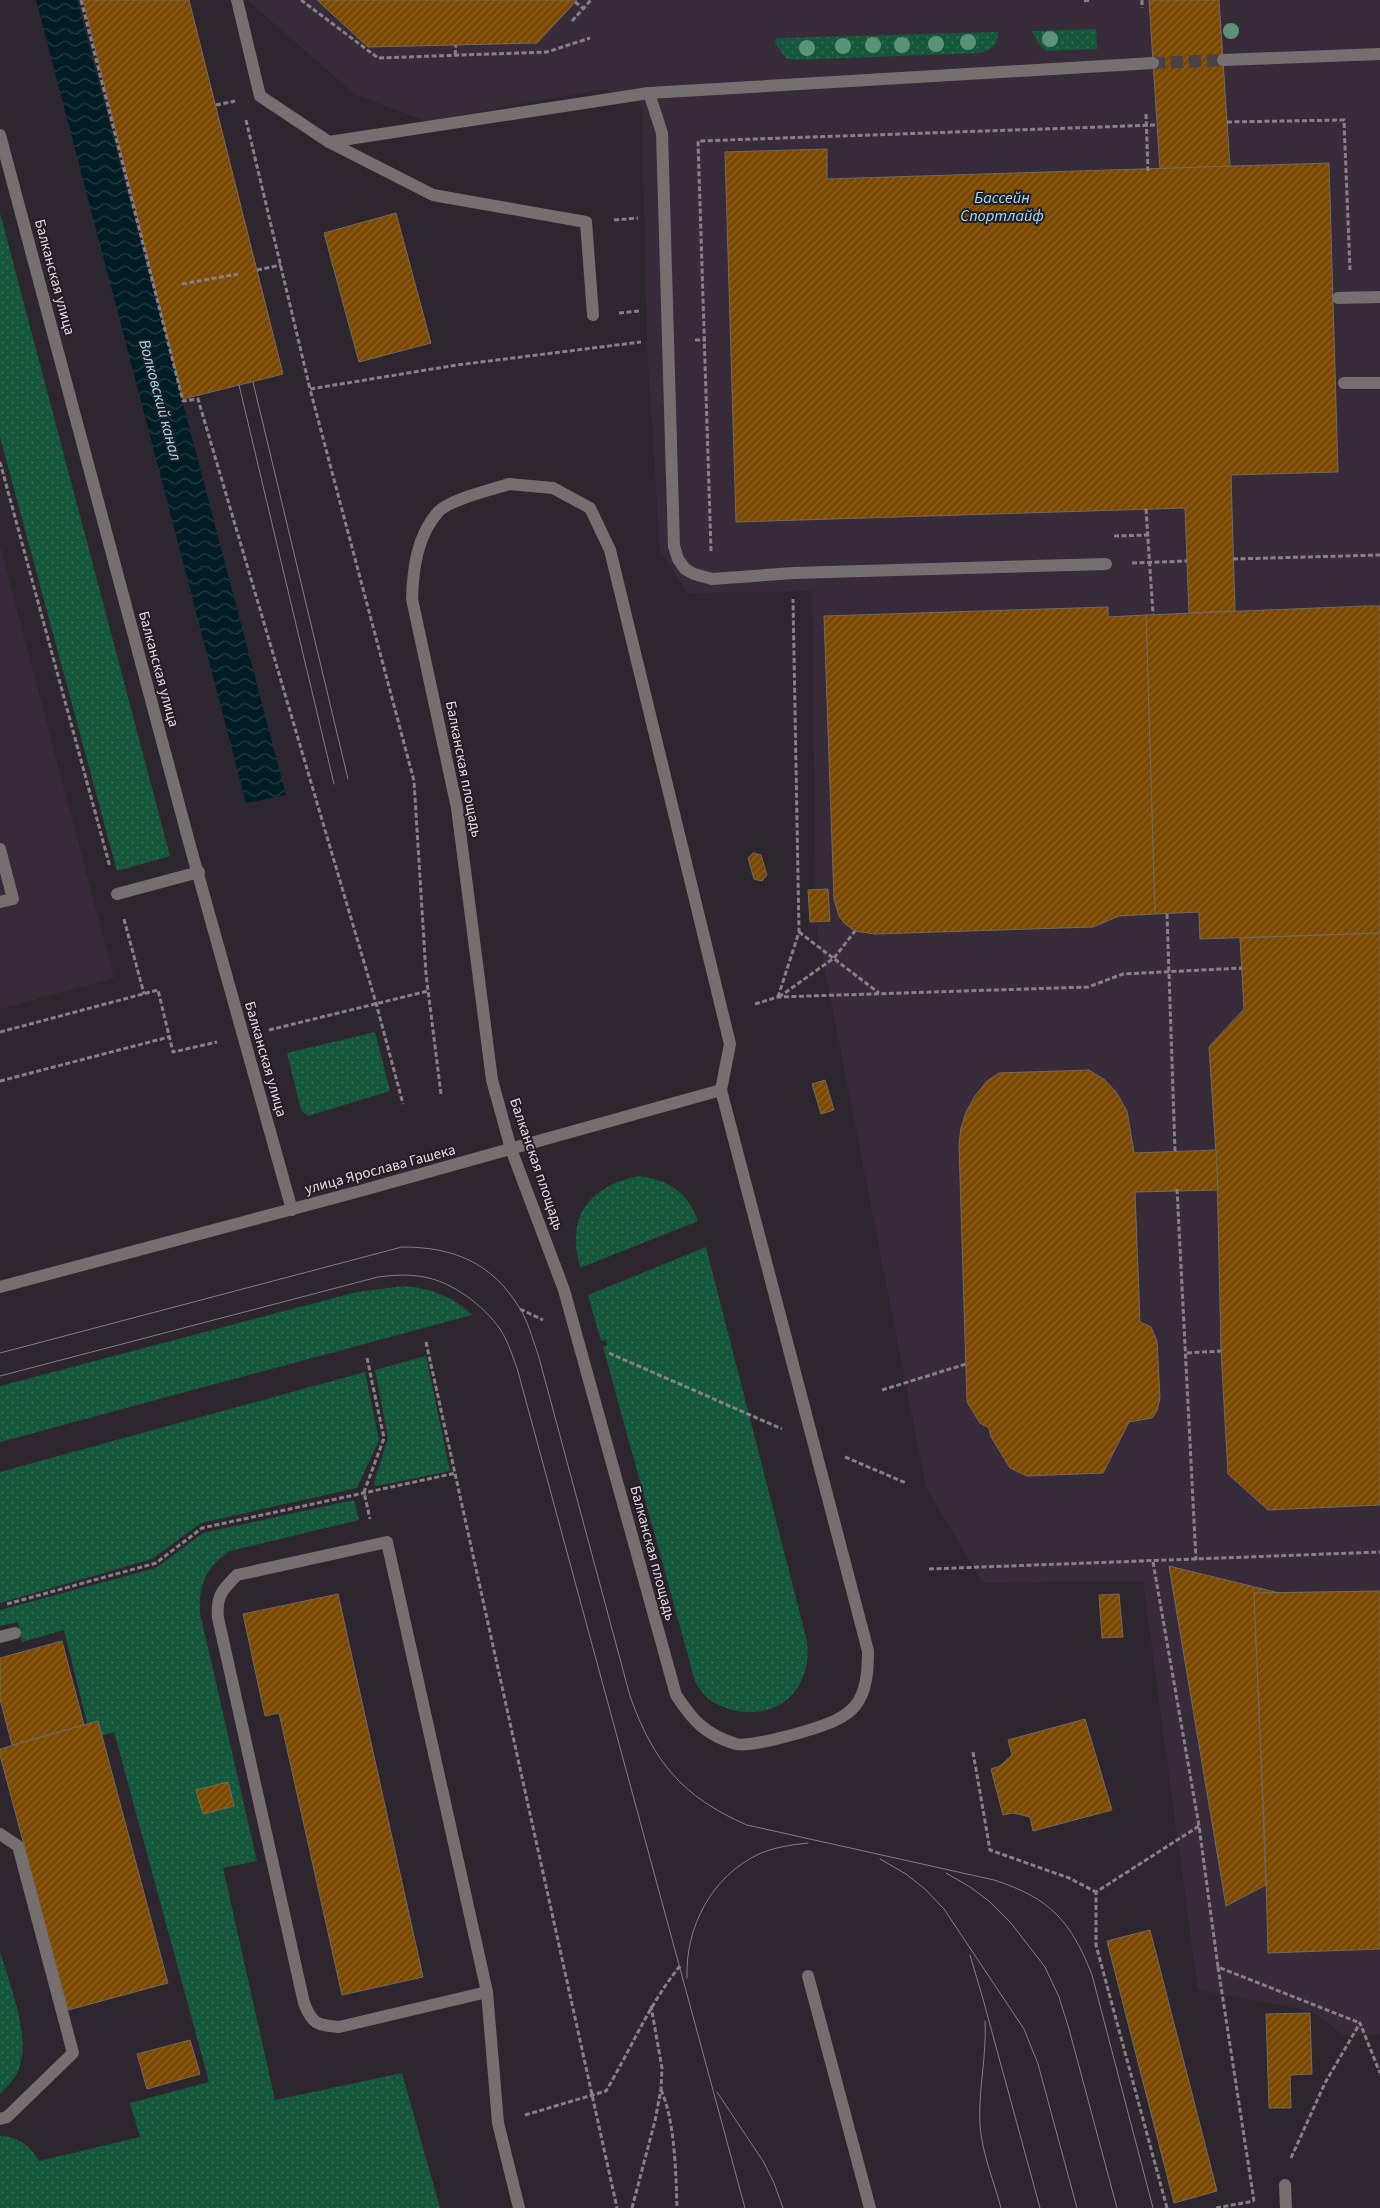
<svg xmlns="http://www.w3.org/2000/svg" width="1380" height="2208" font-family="'Source Sans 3',sans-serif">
<defs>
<pattern id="grass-dots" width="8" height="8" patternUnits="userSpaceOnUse" patternTransform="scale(1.25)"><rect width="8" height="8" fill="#14573a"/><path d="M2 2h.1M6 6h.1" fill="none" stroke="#366f56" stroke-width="1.8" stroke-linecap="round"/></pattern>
<pattern id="water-waves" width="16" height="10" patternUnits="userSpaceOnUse" patternTransform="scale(1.25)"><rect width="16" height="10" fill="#001d25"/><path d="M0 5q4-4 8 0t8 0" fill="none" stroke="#253d44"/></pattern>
<pattern id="building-hatch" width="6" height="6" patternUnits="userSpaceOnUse" patternTransform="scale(1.25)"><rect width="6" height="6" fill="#7a4800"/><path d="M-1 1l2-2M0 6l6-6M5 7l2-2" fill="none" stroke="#8d6225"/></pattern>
</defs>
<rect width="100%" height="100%" fill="#2e262e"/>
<g fill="#382b39">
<path d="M247,0H1380V2034L1343,2035L1314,2013L1296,2008L1198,1990L1143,1581L983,1583L926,1487L816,924L812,591L688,593L660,550L647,345L642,106L605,89L426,121L356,95Z"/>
<path d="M0,546L114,978L0,1009Z"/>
</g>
<g fill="url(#grass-dots)">
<path d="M1096,29L1097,49L1046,51L1038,43L1032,31Z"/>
<path d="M998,32C998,45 992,50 979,53L793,60L786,58L775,43L776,39L780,38Z"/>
<path d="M0,213L170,856L117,871L0,437Z"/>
<path d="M375,1032L390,1091L308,1116L301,1110L287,1053Z"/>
<path d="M639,1176C669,1180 688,1192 698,1221L580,1268C578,1257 575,1247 576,1236C577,1200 607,1182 639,1176Z"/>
<path d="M706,1247L807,1641C813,1690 777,1723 729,1709C713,1704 702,1696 695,1681L603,1347L607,1345L606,1340L601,1341L588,1295Z"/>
<path d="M403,1286C430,1288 452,1296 472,1315L0,1442V1386L357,1292Z"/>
<path d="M426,1356L450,1471L377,1486L374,1484L375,1479L388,1438L375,1370Z"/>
<path d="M365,1372L379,1440L357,1488L201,1523L152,1559L0,1603V1472Z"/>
<path d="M354,1500L359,1520L230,1551C205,1568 199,1584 200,1613L257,1861L223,1868L275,2100L402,2073L440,2208H0V2136C18,2136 30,2146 39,2161L140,2137L130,2103L209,2082L114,1732L91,1739L64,1630L22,1642L18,1622L0,1626V1610L156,1568L203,1533Z"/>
<path d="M0,1951C9,1983 30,2033 20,2065C17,2077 8,2086 0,2094Z"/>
</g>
<path fill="url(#water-waves)" d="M36,0H77L286,795L246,803Z"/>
<g fill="url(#building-hatch)" stroke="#736960">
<path d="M83,0H189L283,374L183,399Z"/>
<path d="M317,0H577L537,43L368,47Z"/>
<path d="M1149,0H1219L1230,166L1160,169Z"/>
<path d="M827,149V179L1329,163L1338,472L1231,475L1235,611L1189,613L1185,508L736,522L725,152Z"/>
<path d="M396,213L431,343L359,362L324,233Z"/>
<path d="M1365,606H1380V933L1200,939L1199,912L1155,914L1146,615Z"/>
<path d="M1108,607V617L1146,615L1155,914L1119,916L1093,927L875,934L855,931L845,924L839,916L834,899L824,616Z"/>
<path d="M753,853L761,855L767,875L762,881L754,879L748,858Z"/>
<path d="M828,889L830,921L810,922L808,890Z"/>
<path d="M1380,933V1505L1268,1510L1228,1474L1221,1351L1217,1169L1209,1047L1244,1009L1240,938Z"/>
<path d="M1089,1070L1105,1080L1116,1092L1127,1111L1134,1153L1216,1150L1218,1190L1135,1192L1140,1322L1151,1327L1157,1341L1160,1398L1157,1411L1152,1418L1129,1422L1103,1473L1027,1476L1010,1468L991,1437L989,1428L980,1423L967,1402L959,1144L961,1128L966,1112L975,1096L987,1081L999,1073Z"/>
<path d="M825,1080L834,1110L821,1114L812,1084Z"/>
<path d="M1169,1566L1279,1593H1254L1266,1885L1226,1906Z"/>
<path d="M1380,1591V1949L1268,1953L1265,1844L1254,1593Z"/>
<path d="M338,1594L423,1977L342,1995L279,1713L265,1716L243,1614Z"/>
<path d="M1119,1594L1123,1637L1102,1638L1099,1595Z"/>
<path d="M62,1641L84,1725L12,1745L0,1699V1658Z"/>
<path d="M1085,1719L1112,1810L1033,1831L1030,1817L1013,1813L1003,1815L991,1769L1000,1766L1012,1755L1008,1740Z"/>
<path d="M98,1721L168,1983L68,2010L0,1755V1749Z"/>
<path d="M228,1782L234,1806L203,1814L196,1790Z"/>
<path d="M1150,1930L1217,2191L1174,2203L1107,1941Z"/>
<path d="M1310,2013L1312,2074L1290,2075L1291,2108H1269L1266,2014Z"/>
<path d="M190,2040L200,2074L147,2089L137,2054Z"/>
</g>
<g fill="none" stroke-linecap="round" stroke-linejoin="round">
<path stroke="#494149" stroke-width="12" stroke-dasharray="12 6" stroke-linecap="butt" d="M1153,63L1223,60"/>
<g stroke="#878087" stroke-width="3" stroke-dasharray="5 2.5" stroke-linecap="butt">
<path d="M81,0L183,401L198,399L376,1003L403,1104"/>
<path d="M301,0L378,58L547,52L590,38"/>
<path d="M1142,0V8"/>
<path d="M1084,1L1091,0"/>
<path d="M575,2L583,8"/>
<path d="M572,21L591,0"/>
<path d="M455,55L456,45"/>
<path d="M216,105L235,101"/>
<path d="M1146,114L1148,171"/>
<path d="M246,120L310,389"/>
<path d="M1227,122L1344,120L1350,270"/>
<path d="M614,220L638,218"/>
<path d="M257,270L281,265"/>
<path d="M182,284L238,274"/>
<path d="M619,313L640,311"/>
<path d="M695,340H706"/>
<path d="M0,462L110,867"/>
<path d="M1146,509L1153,614"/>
<path d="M1114,536L1148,535"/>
<path d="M711,551L698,141L1157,125"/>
<path d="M1233,559L1380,555"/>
<path d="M1132,563L1187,561"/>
<path d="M1167,914L1175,1151"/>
<path d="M124,919L144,994"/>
<path d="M799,932L879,993"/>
<path d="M778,997L799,932L793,599"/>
<path d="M779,997L834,958L855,931"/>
<path d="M755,1004L778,997L1088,987L1123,974L1242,968"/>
<path d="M269,1030L428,991"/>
<path d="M0,1032L158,990L173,1052L217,1042"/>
<path d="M0,1081L169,1037"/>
<path d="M441,1094L426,974L414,781L310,389L457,365L641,342"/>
<path d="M1177,1189L1196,1560"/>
<path d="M520,1309L543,1320"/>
<path d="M426,1342L617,2208"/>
<path d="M609,1353L782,1429"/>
<path d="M1187,1353L1221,1351"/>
<path d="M367,1358L384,1438L364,1492L370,1519"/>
<path d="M882,1390L966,1364"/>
<path d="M845,1457L906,1483"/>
<path d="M1153,1562L1199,1826L1218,1967L1360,2023"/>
<path d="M929,1569L1380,1552"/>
<path d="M7,1604L156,1563L202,1528L456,1473"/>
<path d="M973,1752L990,1850L1069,1878L1096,1892"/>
<path d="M1218,1967L1254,2201"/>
<path d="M661,2090C675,2120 676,2175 677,2208"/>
<path d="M525,2115L606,2091C631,2049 649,2004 680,1966"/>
<path d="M1291,2158L1325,2083L1360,2023L1380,2073"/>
<path d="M632,2208L655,2121L661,2089L662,2068L651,2006"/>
<path d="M1167,2208L1096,1945V1892L1199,1826"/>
<path d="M1216,2208L1254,2201"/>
</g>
<g stroke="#766f70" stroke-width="12">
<path d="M237,0L260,96L329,142L433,195L586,222L593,315"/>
<path d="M1223,60L1380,54"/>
<path d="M649,93L662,133L674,546L678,559L685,569L694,574L712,579L793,573L1106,564"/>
<path d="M0,135L189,842L292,1210"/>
<path d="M329,142L649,93L1153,63"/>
<path d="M1338,298L1380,297"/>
<path d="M1344,383H1380"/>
<path d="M509,484L553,488L590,508L610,550L730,1044L721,1090L868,1651C868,1669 867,1692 855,1706C851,1711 842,1717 836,1720C820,1728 752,1748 736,1744C706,1735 693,1721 676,1695L564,1290L511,1149L492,1080L457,808L412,599C413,568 417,536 438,512C450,499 492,490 509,484Z"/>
<path d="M0,849L13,899L0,902"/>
<path d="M117,894L199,872"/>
<path d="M0,1287L360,1191L721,1090"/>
<path d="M0,1637L15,1633"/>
<path d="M0,1834L18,1846L73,2053L7,2117L0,2119"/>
<path d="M808,1976L870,2208"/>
<path d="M487,1992L339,2027C317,2025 312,2024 304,2003L218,1618C216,1596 222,1590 237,1575L387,1542L487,1992L498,2123L519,2208"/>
<path d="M1285,2185L1286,2208"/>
</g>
<g stroke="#847d84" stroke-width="1">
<path d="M253,382L348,779"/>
<path d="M239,385L334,784"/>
<path d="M0,1353L402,1247C453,1247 491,1262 519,1307C528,1321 532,1338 538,1354L630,1696C653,1761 682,1797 747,1825L994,1880C1050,1898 1071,1921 1092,1975L1153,2208"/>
<path d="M0,1376L378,1277C394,1275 409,1274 424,1277C453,1282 484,1306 500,1329C508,1341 512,1355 517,1368L745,2208"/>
<path d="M880,1859L906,1874L925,1889L944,1909L1024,2029L1038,2064L1077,2208"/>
<path d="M946,1873L970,1887L989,1901L1011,1923L1045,1967L1059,1997L1069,2029L1117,2208"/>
<path d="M970,1955L983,1999L1040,2208"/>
<path d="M687,1978C685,1927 712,1876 759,1854C775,1847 791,1845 808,1843"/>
<path d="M985,2021C987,2056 978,2090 980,2125C982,2154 994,2181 1001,2208"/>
<path d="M717,2092L763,2161L774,2183L783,2208"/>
</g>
</g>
<g fill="#5a9378">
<circle cx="1231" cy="31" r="8"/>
<circle cx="1050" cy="39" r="8"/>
<circle cx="968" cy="42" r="8"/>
<circle cx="936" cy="44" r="8"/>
<circle cx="873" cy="45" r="8"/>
<circle cx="902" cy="45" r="8"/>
<circle cx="843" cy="46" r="8"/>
<circle cx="807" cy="48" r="8"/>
</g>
<g text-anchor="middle" stroke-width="4" stroke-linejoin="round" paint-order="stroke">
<g font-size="15" fill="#e2dce2" stroke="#241c25">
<text transform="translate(55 277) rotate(75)" y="5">Балканская улица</text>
<text transform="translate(159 669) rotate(75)" y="5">Балканская улица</text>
<text transform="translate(464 769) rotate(79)" y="5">Балканская площадь</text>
<text transform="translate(266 1059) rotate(74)" y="5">Балканская улица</text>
<text transform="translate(537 1164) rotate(71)" y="5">Балканская площадь</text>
<text transform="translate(380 1169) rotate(-15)" y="5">улица Ярослава Гашека</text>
<text transform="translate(653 1553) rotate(75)" y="5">Балканская площадь</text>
</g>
<g font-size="16" font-style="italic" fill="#99e1f8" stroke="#241c25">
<text x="1002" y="203">Бассейн<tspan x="1002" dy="18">Спортлайф</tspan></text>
<text transform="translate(161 400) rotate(75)" y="6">Волковский канал</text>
</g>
</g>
</svg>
